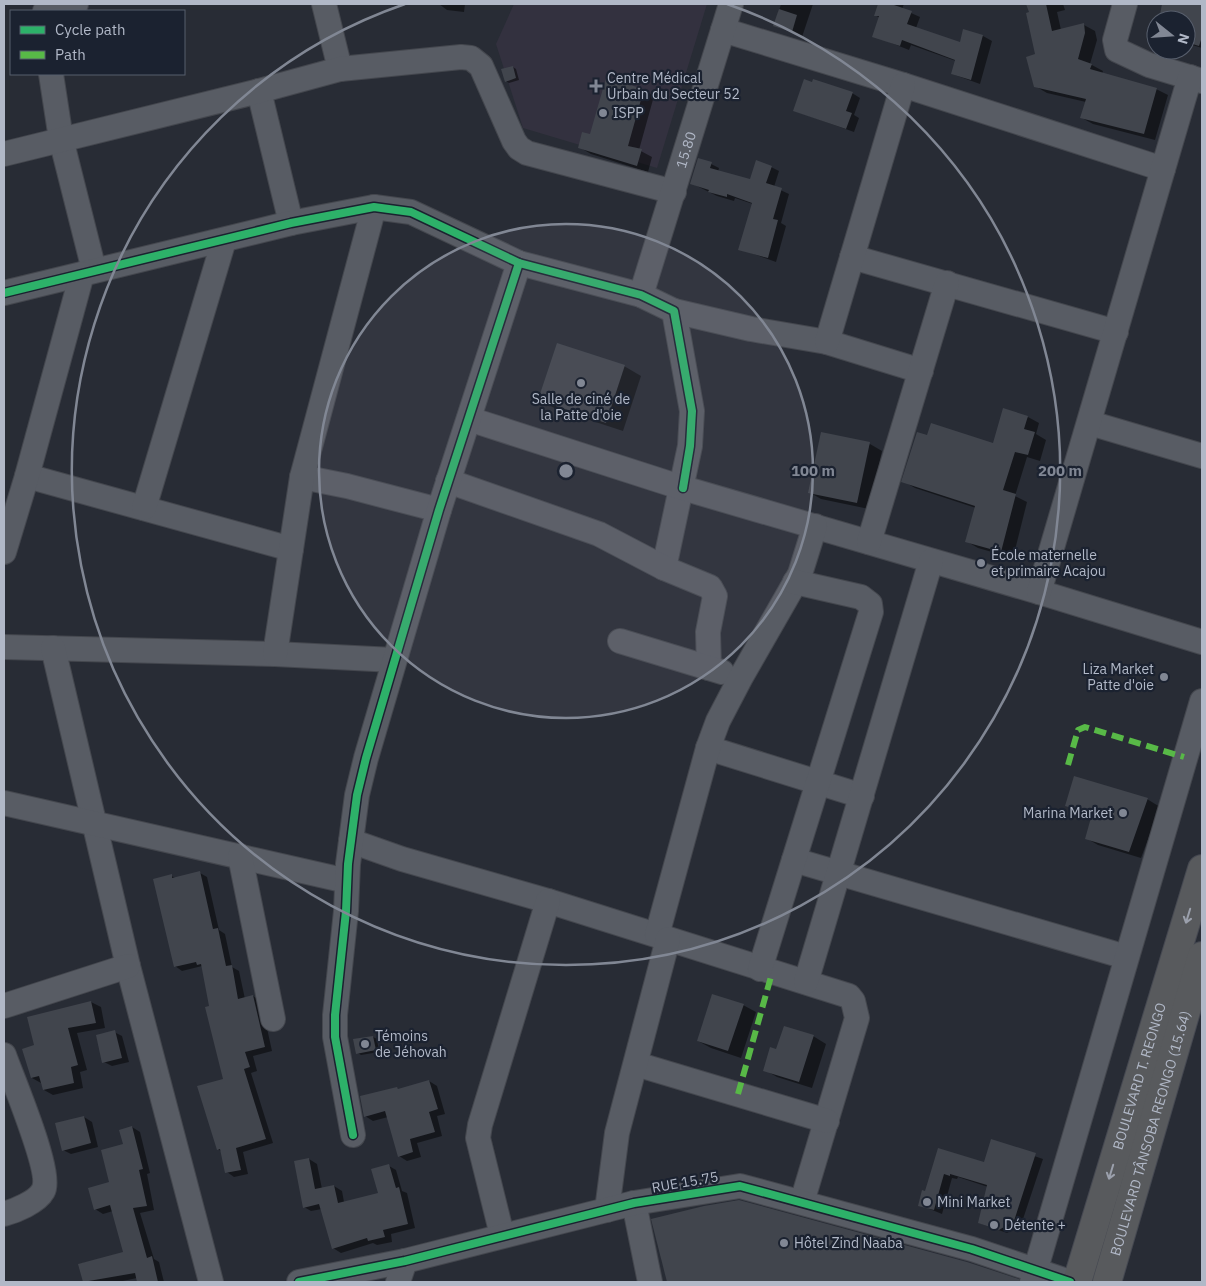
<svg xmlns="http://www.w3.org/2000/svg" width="1206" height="1286" font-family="'IBM Plex Sans',sans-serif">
<rect width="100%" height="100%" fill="#282c35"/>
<path fill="#33313f" d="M514,4H707L657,168L523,128L496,44Z"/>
<g fill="#0007">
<path d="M439,4H465L464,12L447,10Z"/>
<path d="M781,4H813L802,37L775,25Z"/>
<path d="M879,4H904L902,9L920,17L916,28L961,44L983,36L992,41L980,84L952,74L956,61L911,45L909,50L874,36L880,18L875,15Z"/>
<path d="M1028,4H1063L1065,10L1057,12L1061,30L1084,25L1095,31L1097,40L1090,64L1103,71L1102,74L1156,89L1168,95L1155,140L1093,124L1082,118L1086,102L1047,93L1035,86L1037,55Z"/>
<path d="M1164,4H1202V48L1186,43V20H1161Z"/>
<path d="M513,67L516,69L519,80L509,83L506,81Z"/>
<path d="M643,90L654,96L639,150L652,157L648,172L591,154L579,147Z"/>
<path d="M852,93L860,98L854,115L859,118L854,132L795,111Z"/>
<path d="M711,164L719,168L718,172L750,181L771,167L779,171L774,187L789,194L781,223L786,226L776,262L740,249L753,204L735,198L734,201L717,196L691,183Z"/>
<path d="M624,366L641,376L623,431L556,409L540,400Z"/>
<path d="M1028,417L1039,423L1036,434L1046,440L1040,461L1027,457L1015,496L1027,502L1013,558L978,548L966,541L976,508L915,488L903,481L928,436L994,445Z"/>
<path d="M870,444L882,451L869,509L821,499L809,492Z"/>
<path d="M1147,799L1160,807L1141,858L1098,845L1086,838L1093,817L1066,805Z"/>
<path d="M200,873L207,877L219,930L225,934L232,967L239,971L245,999L253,996L261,1001L272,1051L253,1056L257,1071L251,1073L273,1143L243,1152L248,1174L234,1177L227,1172L222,1152L218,1149L225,1080L202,966L182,971L175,966L171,876L176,878Z"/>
<path d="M91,1002L101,1007L105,1028L77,1033L87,1070L80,1072L83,1088L53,1095L44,1090L41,1083L32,1078L36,1046L29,1018Z"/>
<path d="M743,1005L756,1012L741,1058L711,1048L698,1041Z"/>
<path d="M114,1032L122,1036L129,1062L112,1066L104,1062Z"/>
<path d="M813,1036L826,1044L812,1088L777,1077L765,1070L777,1051Z"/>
<path d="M373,1037L377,1039L379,1052L361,1055L358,1053Z"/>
<path d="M429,1081L437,1086L445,1114L437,1116L442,1136L417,1143L421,1157L407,1161L399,1156L388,1117L373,1121L365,1116L397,1088L399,1090Z"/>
<path d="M84,1117L92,1122L98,1147L71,1154L63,1150Z"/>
<path d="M132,1127L140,1132L150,1173L147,1174L154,1210L140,1213L154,1259L159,1262L164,1282H138L137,1278L118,1282H84L79,1264L125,1253L113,1211L103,1214L95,1209L111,1183Z"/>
<path d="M991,1141L1043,1159L1021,1225L1007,1233L979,1223L988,1187L958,1177L957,1179L952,1178L942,1214L920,1205L926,1193L939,1149L985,1163Z"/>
<path d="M309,1159L317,1164L322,1189L334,1186L342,1191L344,1202L380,1194L389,1166L396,1170L402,1191L407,1193L415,1228L391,1234L392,1242L377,1245L373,1243L341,1253L333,1248L322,1209L311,1211L304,1207Z"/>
<path d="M653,1220L1018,1280L1021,1282H669Z"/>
</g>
<g fill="#41454d">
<path d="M878,4H891L912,11L907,24L960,42L963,29L983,35L971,80L951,74L955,60L902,40L900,46L872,37L879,16H874Z"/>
<path d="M1026,4H1046L1052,31L1084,23L1085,33L1078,59L1092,64L1090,69L1157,88L1144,134L1080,118L1086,99L1034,87L1026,57L1035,54L1026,13L1029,12Z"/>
<path d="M1162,4H1202V37L1199,46L1186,42V20H1159Z"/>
<path d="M779,9L797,15L792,32L773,26Z"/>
<path d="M513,66L516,78L505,82L501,69Z"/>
<path d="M606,78L644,89L628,146L642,149L637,166L578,148L582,132L590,134Z"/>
<path d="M804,79L812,82L813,79L853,92L846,111L852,113L846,129L793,111Z"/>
<path d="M698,158L712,162L710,168L750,179L756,160L772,166L766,183L782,188L773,219L778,220L768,258L738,250L752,203L727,194V197L708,192L709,190L690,184Z"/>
<path d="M557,343L625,365L606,423L538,400Z"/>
<path d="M1003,408L1028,416L1024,429L1035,432L1028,455L1015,452L1003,490L1016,494L1001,552L965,542L975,506L901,482L917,432L927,435L931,423L993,443Z"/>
<path d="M821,432L870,442L857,503L808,493Z"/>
<path d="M1074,776L1148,798L1129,852L1085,839L1092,814L1065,806Z"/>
<path d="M200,871L213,929L218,928L226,966L232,965L238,999L253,995L265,1047L245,1052L250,1067L244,1069L266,1139L236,1148L241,1170L225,1173L220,1149L217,1150L197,1086L223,1079L205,1007L209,1006L201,964L197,965L196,962L174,967L153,879L172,874V878Z"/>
<path d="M712,994L744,1004L728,1051L697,1041Z"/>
<path d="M91,1001L96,1023L68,1028L78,1065L71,1067L74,1083L43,1090L39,1076L31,1078L22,1049L34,1045L27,1017Z"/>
<path d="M784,1026L814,1035L799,1082L763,1071L770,1047L776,1049Z"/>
<path d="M115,1030L122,1058L102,1063L96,1035Z"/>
<path d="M373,1036L376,1050L356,1054L353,1039Z"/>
<path d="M429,1080L438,1109L429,1112L435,1132L410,1139L413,1152L398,1157L385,1111L364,1117L360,1096L397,1087L398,1089Z"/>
<path d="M84,1116L91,1143L62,1151L55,1123Z"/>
<path d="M132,1126L143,1169L139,1170L147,1206L133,1208L147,1258L152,1256L158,1282H137L135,1273L83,1282L78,1264L123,1252L110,1205L94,1210L88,1188L109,1182L101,1150L123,1144L119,1130Z"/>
<path d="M991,1139L1036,1153L1014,1221L999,1230L978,1223L987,1185L950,1174V1176L944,1174L934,1210L918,1206L922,1190L925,1191L938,1148L984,1162Z"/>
<path d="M309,1158L315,1189L334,1185L338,1203L378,1193L371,1169L389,1164L396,1188L399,1187L408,1224L383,1230L385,1237L368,1241L367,1238L332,1249L319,1204L303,1208L294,1161Z"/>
<path d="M739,1200L967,1262L1019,1279V1282H667L651,1219L704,1206Z"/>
</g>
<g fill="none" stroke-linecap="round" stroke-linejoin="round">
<defs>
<g id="minor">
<path d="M324,4L340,69"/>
<path d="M1125,4L1115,40L1117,50L1149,65L1202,81"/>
<path d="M45,11L76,4"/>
<path d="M723,30L903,85L1163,169"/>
<path d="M51,74L61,139L94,270"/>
<path d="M259,91L291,223"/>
<path d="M4,154L259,91L340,69L461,57L471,58L481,66L514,141L519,148L527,153L674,192"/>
<path d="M852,257L1116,332"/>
<path d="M4,293L291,223L374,207L411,212L519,263L641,295L674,311L692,411L690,446L664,568"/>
<path id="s1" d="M641,295L731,4"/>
<path d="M674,311L751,329L827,342L921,371"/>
<path d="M827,342L903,85"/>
<path d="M469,419L683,488L1039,592L1202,642"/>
<path d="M1090,423L1202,456"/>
<path d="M27,476L291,549"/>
<path d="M302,477L347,486L439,510"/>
<path d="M448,481L599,534L664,568L710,587L715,596L708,632L709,668"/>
<path d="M144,508L224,240"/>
<path d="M869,542L947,283"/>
<path d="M4,552L27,476L82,274"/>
<path d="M1039,592L1190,77"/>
<path d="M620,641L722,672"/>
<path d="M4,647L275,654L394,660"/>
<path d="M53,648L128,966L211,1282"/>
<path d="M275,654L302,477L374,207"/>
<path d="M708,748L862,796"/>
<path d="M4,803L347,881"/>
<path d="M351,841L402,859L548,901L849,996L853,1001L857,1018L802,1202"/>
<path d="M240,856L273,1019"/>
<path d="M794,860L1126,957"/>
<path d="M657,935L708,748L718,721L741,677L800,574L815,526"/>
<path d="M760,969L871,612L870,604L861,597L795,582"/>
<path d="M806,982L931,561"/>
<path d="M4,1006L128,966"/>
<path d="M4,1055C12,1078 53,1173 43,1191C37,1202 15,1211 4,1214"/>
<path d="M636,1064L827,1121"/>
<path d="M353,1135L335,1037V1015L346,911L348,864L357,795L366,758L439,510L519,263"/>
<path d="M634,1203L650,1282"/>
<path d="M607,1210L617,1133L668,939"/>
<path d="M502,1235L478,1138L480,1125L548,901"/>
<path d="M299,1282L405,1261L634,1203L740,1186L972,1249L1070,1282"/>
<path d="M398,1282L405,1261"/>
<path d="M1032,1282L1202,701"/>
</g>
<g id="highway">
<path id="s2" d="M1077,1282L1202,869"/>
<path id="s3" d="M1107,1282L1202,956"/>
</g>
</defs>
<use href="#minor" stroke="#44474e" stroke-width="26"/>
<use href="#highway" stroke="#454851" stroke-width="30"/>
<use href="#minor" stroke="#585c64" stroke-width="24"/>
<use href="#highway" stroke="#585a5d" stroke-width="28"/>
<g stroke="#58b947" stroke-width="6" stroke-dasharray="12 6" stroke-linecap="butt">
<path d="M1068,765L1078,730L1085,727L1184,757"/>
<path d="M738,1094L772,973"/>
</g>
<defs>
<g id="cycleway">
<path d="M4,293L291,223L374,207L411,212L519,263L641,295L674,311L692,411L690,446L683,488"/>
<path d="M353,1135L335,1037V1015L346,911L348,864L357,795L366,758L439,510L519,263"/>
<path d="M299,1282L405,1261L634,1203L740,1186L972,1249L1070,1282"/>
</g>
</defs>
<use href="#cycleway" stroke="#1b2230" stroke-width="11"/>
<use href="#cycleway" stroke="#2db169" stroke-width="8"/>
</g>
<defs><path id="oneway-shaft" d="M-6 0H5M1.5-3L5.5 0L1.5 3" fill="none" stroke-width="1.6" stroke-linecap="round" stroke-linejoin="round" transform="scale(1.25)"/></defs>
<g stroke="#9ba0ac">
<use href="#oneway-shaft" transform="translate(1188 916) rotate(107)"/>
<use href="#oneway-shaft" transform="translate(1111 1172) rotate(107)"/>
</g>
<circle cx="566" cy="471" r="247" fill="#818794" fill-opacity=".12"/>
<g fill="none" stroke="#818794" stroke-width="2.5">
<circle cx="566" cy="471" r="247"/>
<path d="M727 4A494 494 0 1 1 405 4"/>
</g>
<g fill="#818794" stroke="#1b2230" stroke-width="2">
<path d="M593.5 78.5h5v5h5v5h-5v5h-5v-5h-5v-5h5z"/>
<circle cx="603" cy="113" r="5"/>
<circle cx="581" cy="383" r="5"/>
<circle cx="981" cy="563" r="5"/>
<circle cx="1164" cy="677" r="5"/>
<circle cx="1123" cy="813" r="5"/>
<circle cx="365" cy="1044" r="5"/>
<circle cx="927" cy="1202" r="5"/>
<circle cx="994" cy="1225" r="5"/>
<circle cx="784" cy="1243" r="5"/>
</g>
<g text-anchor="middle" stroke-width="4.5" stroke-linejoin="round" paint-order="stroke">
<g font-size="14" fill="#b1b8c7" stroke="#1b2230" text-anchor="start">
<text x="607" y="83">Centre Médical<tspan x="607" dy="16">Urbain du Secteur 52</tspan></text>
<text x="613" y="118">ISPP</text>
<text x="581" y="404" text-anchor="middle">Salle de ciné de<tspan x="581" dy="16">la Patte d'oie</tspan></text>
<text x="991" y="560">École maternelle<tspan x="991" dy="16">et primaire Acajou</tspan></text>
<text x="1154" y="674" text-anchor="end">Liza Market<tspan x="1154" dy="16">Patte d'oie</tspan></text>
<text x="1113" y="818" text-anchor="end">Marina Market</text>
<text x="375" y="1041">Témoins<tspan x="375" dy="16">de Jéhovah</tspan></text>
<text x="937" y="1207">Mini Market</text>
<text x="1004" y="1230">Détente +</text>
<text x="794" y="1248">Hôtel Zind Naaba</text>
</g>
<g font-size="14" fill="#b1b8c7" stroke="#1b2230">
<text dy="5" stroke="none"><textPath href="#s1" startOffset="152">15.80</textPath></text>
<text dy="5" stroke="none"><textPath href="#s2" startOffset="215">BOULEVARD T. REONGO</textPath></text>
<text dy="5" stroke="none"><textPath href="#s3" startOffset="155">BOULEVARD TÂNSOBA REONGO (15.64)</textPath></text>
<text transform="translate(685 1182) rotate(-10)" y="5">RUE 15.75</text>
</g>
</g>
<circle cx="566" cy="471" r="8" fill="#818794" stroke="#1b2230" stroke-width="2.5"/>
<g font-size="15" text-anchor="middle" font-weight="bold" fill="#818794" stroke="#1b2230" stroke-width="4.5" stroke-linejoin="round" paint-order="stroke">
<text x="813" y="476">100 m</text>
<text x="1060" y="476">200 m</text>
</g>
<rect width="1206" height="1286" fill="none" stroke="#b1b8c7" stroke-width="10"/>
<rect x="10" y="10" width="175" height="65" fill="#1b2230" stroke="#575e6c"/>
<rect x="20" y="26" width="25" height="8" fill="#2db169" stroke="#575e6c"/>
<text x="55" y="35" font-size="15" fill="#b1b8c7">Cycle path</text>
<rect x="20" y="51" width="25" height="8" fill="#58b947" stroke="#575e6c"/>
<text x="55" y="60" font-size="15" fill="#b1b8c7">Path</text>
<g transform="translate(1171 35) rotate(107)"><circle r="24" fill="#1b2230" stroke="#575e6c"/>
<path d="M0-4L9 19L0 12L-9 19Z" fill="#818794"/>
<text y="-8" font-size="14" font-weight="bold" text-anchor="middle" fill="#b1b8c7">N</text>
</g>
</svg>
